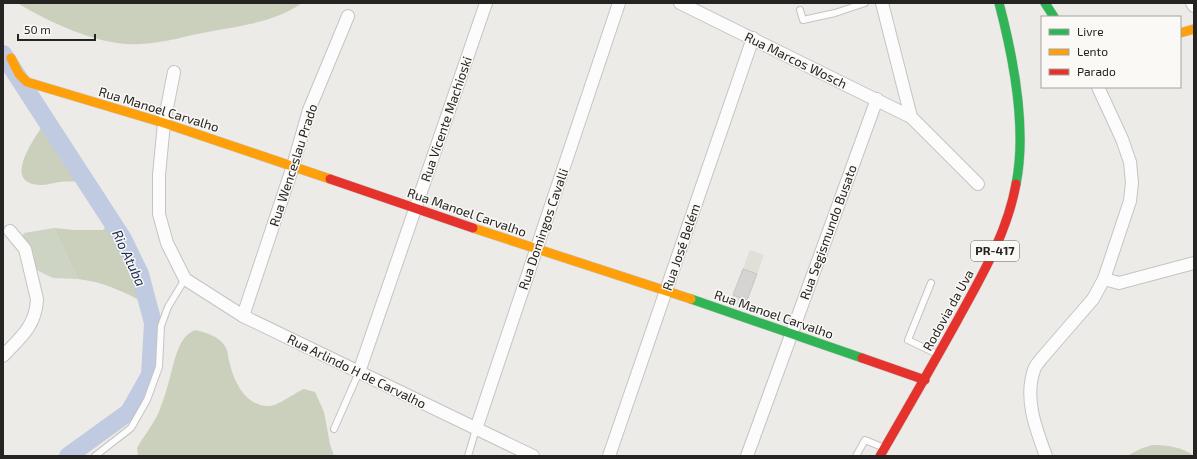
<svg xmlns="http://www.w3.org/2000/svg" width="1197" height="459" font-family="'Exo 2',sans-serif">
<rect width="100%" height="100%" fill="#ecebe8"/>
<path fill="#e1dfd7" d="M750,250L764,255L745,307L731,301Z"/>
<path fill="#ced4c3" d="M54,228L78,279L53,278L28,266L17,246L24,233Z"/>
<g fill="#cad0bc">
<path d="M17,3H302C275,22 244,25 213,31C189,35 165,43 141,44C101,47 51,23 17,3Z"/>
<path d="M47,119V120L88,182C79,182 69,181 60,182C52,183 42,187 33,184C4,177 39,132 47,119Z"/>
<path d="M112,218L132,253L142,284L145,303C122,291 104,282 78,279L54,228L74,230H103Z"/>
<path d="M196,330C207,333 218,336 225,346C228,350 228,358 230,364C234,382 246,406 268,406C277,407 294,393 304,389L315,392L324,412L330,444L334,456H138L137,448C143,437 152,426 158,414C161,406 165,396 167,388C173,371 176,335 196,330Z"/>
<path d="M1152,445C1166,445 1183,447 1194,456H1127L1140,449Z"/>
</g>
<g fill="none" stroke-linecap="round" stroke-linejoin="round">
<path stroke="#c0cbe1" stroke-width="18" d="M3,54L123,239L140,274L153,323L150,375L129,412L68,456"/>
</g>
<path fill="#d6d4d2" stroke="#c8c6c4" d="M743,269L757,274L747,300L733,295Z"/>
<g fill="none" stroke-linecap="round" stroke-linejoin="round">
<defs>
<g id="lane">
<path d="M800,10L803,20L835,13L865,3"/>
<path d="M931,283L908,340L935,353"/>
<path d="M334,429L359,372"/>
<path d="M95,456L131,428L147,400L159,367L161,326L168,307L185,279"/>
<path d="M468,456L476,429"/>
<path d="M856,456L865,440L882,447"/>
</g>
<g id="street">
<path d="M680,3L911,117"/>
<path d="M882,3L911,117L978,184"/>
<path d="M1192,3L1194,6"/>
<path d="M174,72L164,123L159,175V214L167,243L185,279L243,316L533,456"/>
<path d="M1104,279L1119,283L1194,263"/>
<path d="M243,316L293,166L309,110L348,16"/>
<path d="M3,356C20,338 36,326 37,299L25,249L10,231"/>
<path d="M359,372L486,3"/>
<path d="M476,429L619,3"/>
<path d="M609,456L753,38"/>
<path d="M747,456L877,99"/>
<path d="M1046,456C1036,429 1024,399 1034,370C1035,366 1038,363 1041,359L1093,299L1104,279L1130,201L1132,183L1130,162L1122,139L1098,87"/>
</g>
<g id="fast">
<path d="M999,3C1013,56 1027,130 1016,184"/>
<path d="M1045,3L1054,17"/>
<path d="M691,299L862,358"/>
</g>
<g id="slow">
<path d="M1180,33L1194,29"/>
<path d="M11,58L19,74L27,82L164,123L330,179"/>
<path d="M473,228L691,299"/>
</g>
<g id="jam">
<path d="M330,179L473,228"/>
<path d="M862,358L925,380"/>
<path d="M880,456C906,411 932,366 957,321C981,277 1007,234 1016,184"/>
</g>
</defs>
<use href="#lane" stroke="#c5c4c3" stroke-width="8"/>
<use href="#street" stroke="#c5c4c3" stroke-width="14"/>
<use href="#fast" stroke="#c5c4c3" stroke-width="10"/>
<use href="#slow" stroke="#c5c4c3" stroke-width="10"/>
<use href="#jam" stroke="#c5c4c3" stroke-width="10"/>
<use href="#lane" stroke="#fcfcfc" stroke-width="6"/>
<use href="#street" stroke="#fcfcfc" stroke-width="12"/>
<use href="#fast" stroke="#30b455" stroke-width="9"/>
<use href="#slow" stroke="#ff9f0a" stroke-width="9"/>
<use href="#jam" stroke="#e5322d" stroke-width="9"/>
</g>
<g text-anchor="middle" stroke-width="3" stroke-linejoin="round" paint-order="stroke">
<rect fill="#faf9f5" stroke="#656462" stroke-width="1" x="971" y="241" width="48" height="20" rx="3"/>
<g font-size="12" font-weight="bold" fill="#252423">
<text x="995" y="255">PR-417</text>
</g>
<g font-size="13" fill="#252423" stroke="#faf9f5">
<text transform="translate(796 60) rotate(26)" y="5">Rua Marcos Wosch</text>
<text transform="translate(159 109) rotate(17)" y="5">Rua Manoel Carvalho</text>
<text transform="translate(446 119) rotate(-71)" y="5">Rua Vicente Machioski</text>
<text transform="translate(293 165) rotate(-72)" y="5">Rua Wenceslau Prado</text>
<text transform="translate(467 212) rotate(19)" y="5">Rua Manoel Carvalho</text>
<text transform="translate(543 229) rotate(-71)" y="5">Rua Domingos Cavalli</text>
<text transform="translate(828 232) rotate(-70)" y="5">Rua Segismundo Busato</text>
<text transform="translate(681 247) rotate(-71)" y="5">Rua José Belém</text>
<text transform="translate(948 310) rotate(-61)" y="5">Rodovia da Uva</text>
<text transform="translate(774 314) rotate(19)" y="5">Rua Manoel Carvalho</text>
<text transform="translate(357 371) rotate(26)" y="5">Rua Arlindo H de Carvalho</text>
</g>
<g font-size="14" font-style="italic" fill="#172953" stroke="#faf9f5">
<text transform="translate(129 258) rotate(65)" y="5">Rio Atuba</text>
</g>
</g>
<rect width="1197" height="459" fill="none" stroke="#252423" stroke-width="8"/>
<rect x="1041" y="16" width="140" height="72" fill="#faf9f5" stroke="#a5a4a1"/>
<rect x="1049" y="29" width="20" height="6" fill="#30b455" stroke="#a5a4a1"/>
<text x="1077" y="36" font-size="12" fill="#252423">Livre</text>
<rect x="1049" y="49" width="20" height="6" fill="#ff9f0a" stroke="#a5a4a1"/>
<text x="1077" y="56" font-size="12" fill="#252423">Lento</text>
<rect x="1049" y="69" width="20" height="6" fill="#e5322d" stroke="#a5a4a1"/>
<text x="1077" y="76" font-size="12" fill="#252423">Parado</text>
<path d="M18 34v6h77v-6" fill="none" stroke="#252423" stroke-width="2"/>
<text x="24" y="34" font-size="12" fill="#252423" stroke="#faf9f5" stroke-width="3" paint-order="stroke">50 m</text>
</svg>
